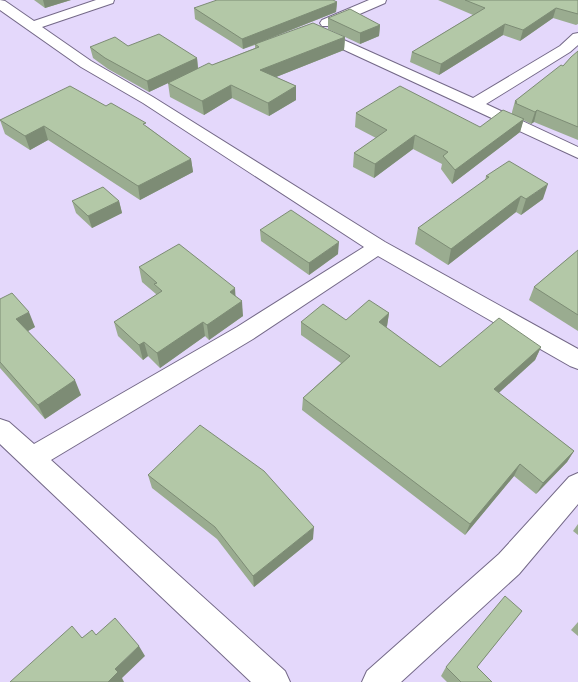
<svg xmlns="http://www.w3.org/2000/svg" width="578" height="682" font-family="'PT Sans',sans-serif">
<rect width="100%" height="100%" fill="#e4d8fb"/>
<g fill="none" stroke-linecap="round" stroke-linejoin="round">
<defs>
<g id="minor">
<path d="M0,0L5,1L34,21L96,0H114L113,3L42,27L91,61L153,97L385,242L578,349V369L570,366L378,256L253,339L51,460L285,671L290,682H251L0,444V419L9,422L34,444L237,327L364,247L143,103L81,67L0,10Z"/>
<path d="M369,0H386L385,3L332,26H322L320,23L322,20Z"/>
<path d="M317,28L473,98L560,46L573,34L578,33V45L570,52L486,104L578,147V158L312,35L310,32L312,29Z"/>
<path d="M578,473V504L519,574L401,682H362L367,671L499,554L569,477Z"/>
</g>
</defs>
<use href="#minor" stroke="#746988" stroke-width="2"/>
<use href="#minor" fill="#fff" fill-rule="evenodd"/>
</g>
<g fill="#9aac90">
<path d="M34,0H71L45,8Z"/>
<path d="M438,0H578V24L576,25L553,18L520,41L503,35L439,75L410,62L412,52L473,15Z"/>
<path d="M337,2L336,12L264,41L345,37L344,50L276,77L296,86V100L269,116L232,98L204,115L170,97L168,83L149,92L108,69L93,58L90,47L128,46L197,58L198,69L212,65L255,48V45L243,49L195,19L194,8Z"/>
<path d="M328,18L380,25L379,36L360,44L328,29Z"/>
<path d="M578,51V140L534,122L531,124L523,120L520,132L452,184L441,169L442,164L413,149L374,178L353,167L354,153L376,138L355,127L356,113L480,127L512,114V112L515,101L563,66Z"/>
<path d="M0,120L146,126L191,159L193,172L140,200L48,140L30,150L5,134Z"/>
<path d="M486,176L543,199L521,215L516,212L448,265L415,244L418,228L485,181Z"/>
<path d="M72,201H119L122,213L92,228L76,213Z"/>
<path d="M260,230L338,254L309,275L261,241Z"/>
<path d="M578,250V331L529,300L534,287Z"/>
<path d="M139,267L236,297L243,316L209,340L205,336L160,368L148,356L143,360L118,336L114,322L156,295V294L142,282Z"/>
<path d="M0,299L35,327L28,331L81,395L45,419L0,368Z"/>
<path d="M389,313L387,326L386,328L440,367L541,347L535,360L498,393L574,451L567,462L536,494L514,476L465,535L302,410L303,398L341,363L301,335V322L346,320Z"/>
<path d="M148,475L313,539L254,587L217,539L152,488Z"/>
<path d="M578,524V535L573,531Z"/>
<path d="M522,611L477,667L492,682H447L441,676L446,667Z"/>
<path d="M578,622V636L571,630Z"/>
</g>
<g fill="#7d8c75">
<path d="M43,0H71L45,8Z"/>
<path d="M337,2L336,12L243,49L242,39Z"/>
<path d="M556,8L553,18L520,41L523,30Z"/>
<path d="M505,24L503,35L439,75L441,64Z"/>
<path d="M380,25L379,36L360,44V33Z"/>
<path d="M345,37L344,50L261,83L260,70Z"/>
<path d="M197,58L198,69L149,92L147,81Z"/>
<path d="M231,85L232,98L204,115L202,101Z"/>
<path d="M296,86V100L269,116L268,103Z"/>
<path d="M537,110L534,122L531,124L535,112Z"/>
<path d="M524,119L520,132L452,184L455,170Z"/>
<path d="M44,126L48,140L30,150L25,136Z"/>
<path d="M415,135L413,149L374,178L375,164Z"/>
<path d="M191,159L193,172L140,200L138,186Z"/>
<path d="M548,184L543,199L521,215L526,199Z"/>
<path d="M521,196L516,212L448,265L451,249Z"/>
<path d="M119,201L122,213L92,228L88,216Z"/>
<path d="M339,242L338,254L309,275V263Z"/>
<path d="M235,288L236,303L230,292Z"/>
<path d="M242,301L243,316L209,340L207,325Z"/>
<path d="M29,312L35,327L23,334L16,319Z"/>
<path d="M389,313L387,326L377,336L379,322Z"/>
<path d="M203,322L205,336L160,368L157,353Z"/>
<path d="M144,342L148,356L143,360L139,345Z"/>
<path d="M541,347L535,360L489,402L494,389Z"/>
<path d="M75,380L81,395L45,419L38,405Z"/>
<path d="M574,451L567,462L536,494L543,483Z"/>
<path d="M520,464L514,476L465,535L470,524Z"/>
<path d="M314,527L313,539L254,587L253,576Z"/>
<path d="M139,646L145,656L122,678L124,682H108L115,669Z"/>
</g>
<g fill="#b3c8a7" stroke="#7d8c75">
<path d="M217,0H333L337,2L242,39L194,8Z"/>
<path d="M465,0H578V14L556,8L523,30L505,24L441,64L412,52L485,8Z"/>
<path d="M350,9L380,25L360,33L328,18Z"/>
<path d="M313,23L345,37L260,70L296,86L268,103L231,85L202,101L168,83L209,63L212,65L259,47L255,44Z"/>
<path d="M159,34L197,58L147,81L105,58L90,47L115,37L128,46Z"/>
<path d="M578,51V127L537,110L535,112L515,103L517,102L515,101L561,65L563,66L571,57Z"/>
<path d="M70,86L106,106L111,103L146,123L143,124L191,159L138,186L44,126L25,136L0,120Z"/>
<path d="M400,86L480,127L503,110L524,119L455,170L443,156L448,152L415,135L375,164L354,153L387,130L356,113Z"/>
<path d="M509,161L548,184L526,199L521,196L451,249L418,228L489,177L486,176Z"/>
<path d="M103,187L119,201L88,216L72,201Z"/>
<path d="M291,210L339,242L309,263L260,230Z"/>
<path d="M179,244L235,288L230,292L242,301L207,325L203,322L157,353L144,342L139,345L114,322L162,291L154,284L157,283L139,267Z"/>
<path d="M578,250V315L534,287Z"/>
<path d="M12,293L29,312L16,319L75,380L38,405L0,362V299Z"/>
<path d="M369,300L389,313L379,322L440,367L499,318L541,347L494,389L574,451L543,483L520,464L470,524L303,398L350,356L301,322L323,304L346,320Z"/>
<path d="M200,425L264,471L314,527L253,576L215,527L148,475Z"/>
<path d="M505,596L522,611L477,667L492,682H461L446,667Z"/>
<path d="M115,618L139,646L115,669L118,672L108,682H10L72,626L82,638L92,630L96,635Z"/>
</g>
</svg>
